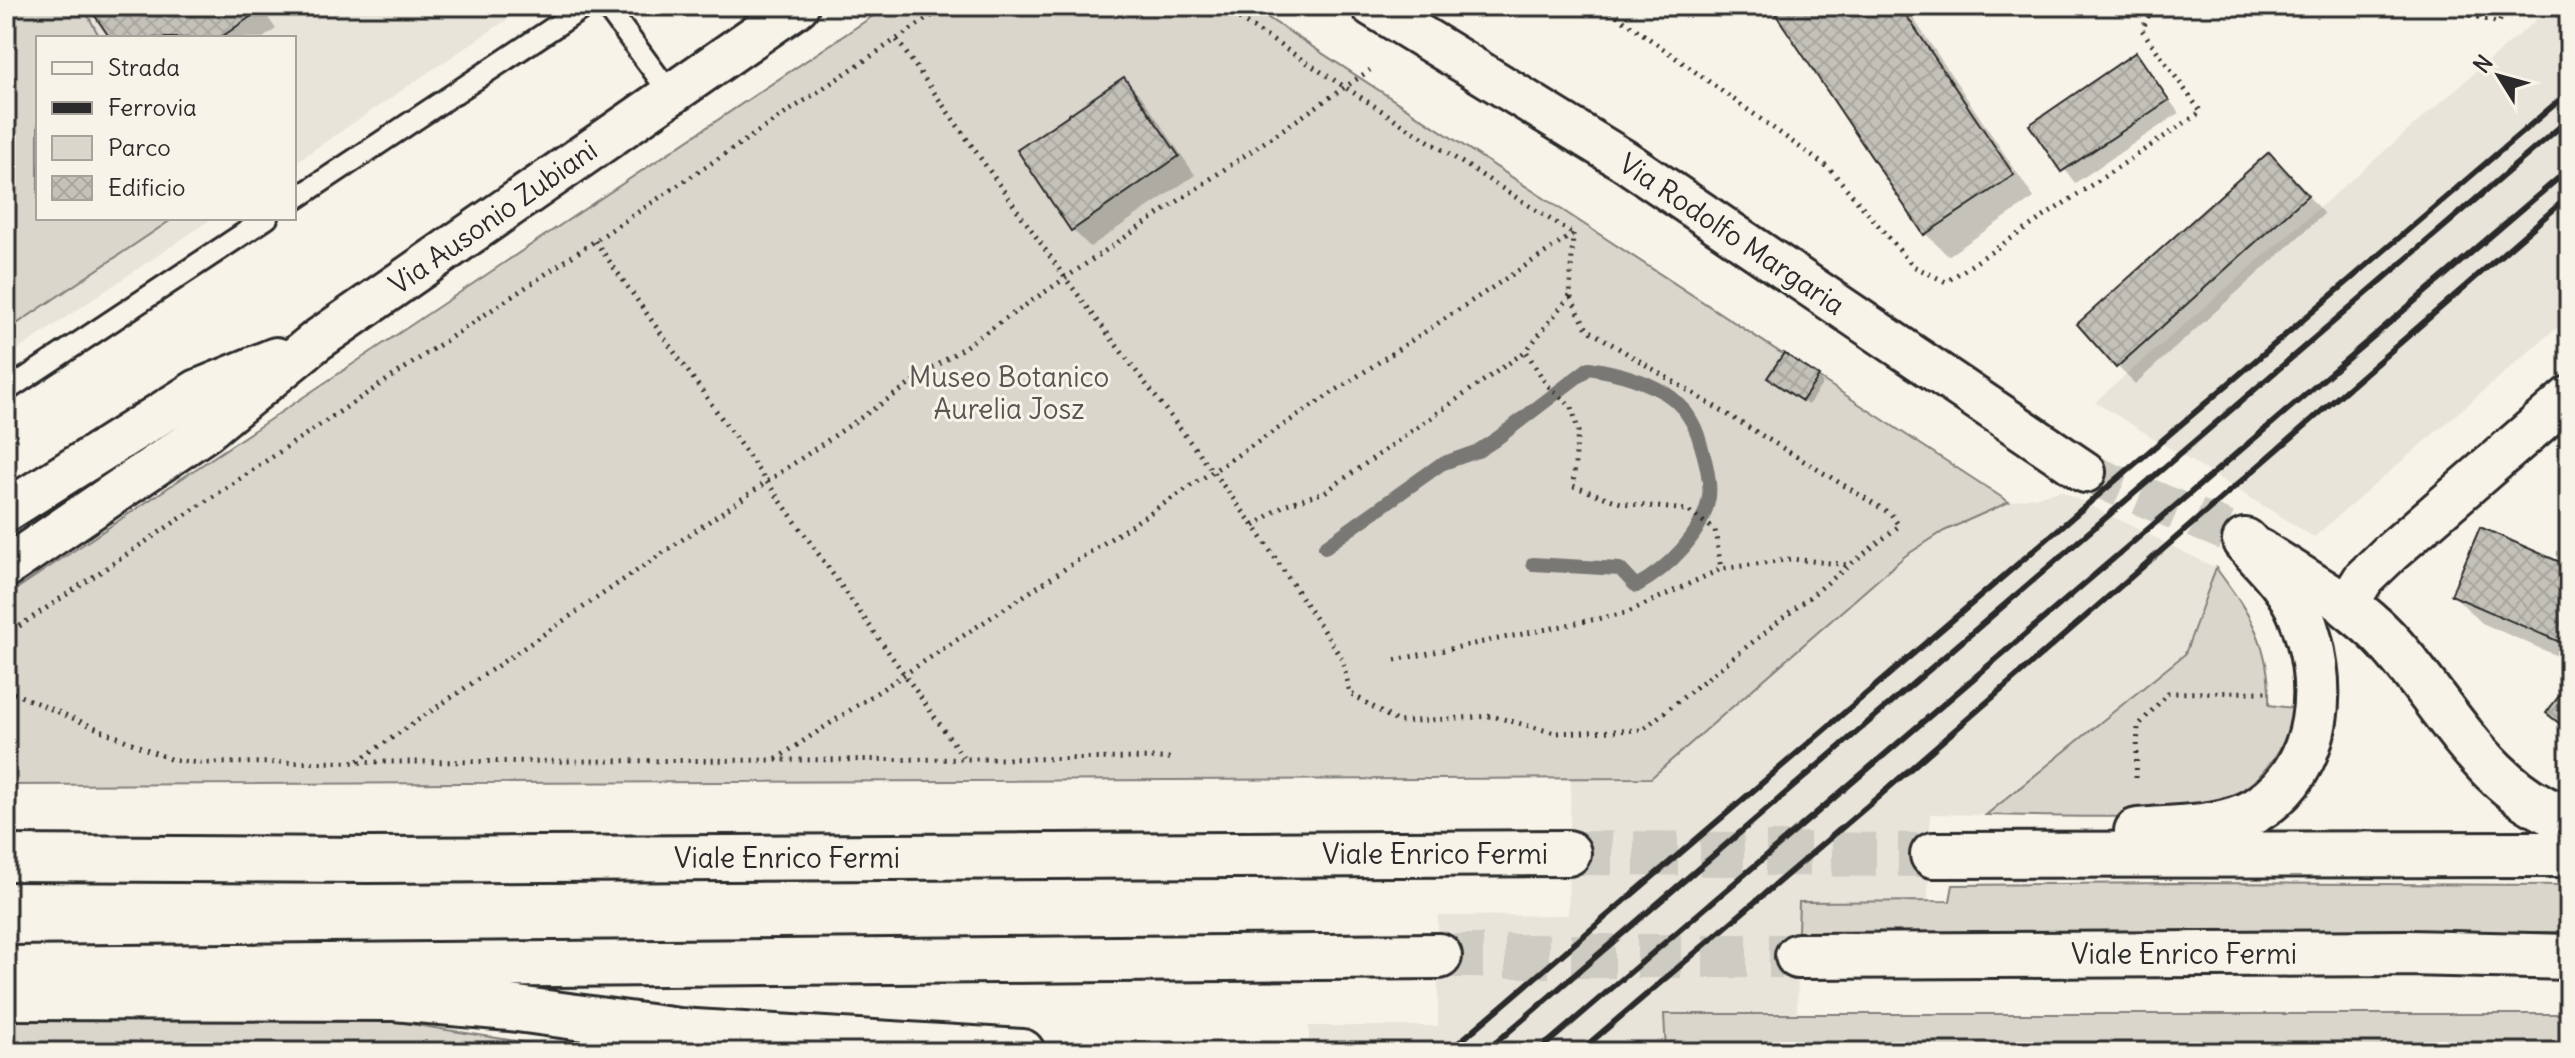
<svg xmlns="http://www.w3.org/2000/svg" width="2575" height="1058" font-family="Delius,sans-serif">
<defs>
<pattern id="building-cross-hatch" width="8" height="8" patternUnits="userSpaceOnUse" patternTransform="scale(2)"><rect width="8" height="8" fill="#c4c1b9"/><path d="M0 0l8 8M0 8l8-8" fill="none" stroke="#a9a69f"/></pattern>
</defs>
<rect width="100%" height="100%" fill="#f7f3e8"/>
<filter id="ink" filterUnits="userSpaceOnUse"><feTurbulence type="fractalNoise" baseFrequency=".0125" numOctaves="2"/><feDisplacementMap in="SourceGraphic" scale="16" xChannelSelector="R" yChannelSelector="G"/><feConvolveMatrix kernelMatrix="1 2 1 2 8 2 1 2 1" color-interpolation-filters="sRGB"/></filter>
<g filter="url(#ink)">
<g fill="#e8e4da">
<path d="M6,6H527L294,163V38H38V218H213L6,358Z"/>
<path d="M2552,6H2569V317L2314,537L2095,402Z"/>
<path d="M2061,491L2216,568L2185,653L1986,815L1930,814L1928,902H1800L1797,1013L1665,1014L1666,1052H1309V1026H1438V916L1568,915L1571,778H1651L1905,556L1944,531L2009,502Z"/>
</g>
<g fill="#dad6cc" stroke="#82807c" stroke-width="2">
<path d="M6,6H83L100,38H38V218H174L6,331Z"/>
<path d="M888,6H1250L2009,502L1944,531L1905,556L1651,778L6,785V596Z"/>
<path d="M2216,568C2250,614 2271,645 2269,705L2293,708C2289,748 2259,784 2224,802C2183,824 2038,815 1986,815L2185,654Z"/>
<path d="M2174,883L2569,885V932H1798L1799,902L1950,901L1953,885Z"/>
<path d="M6,1012L398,1022L583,1052H6Z"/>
<path d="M1664,1014H2569V1052H1666Z"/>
</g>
<g fill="#0003">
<path d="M100,6H260L276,29L263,38H114Z"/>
<path d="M1773,6H1905L2034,198L1948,256L1926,234Z"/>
<path d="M2478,6H2516L2512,18Z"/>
<path d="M2136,55L2179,113L2075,183L2032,126Z"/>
<path d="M1124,79L1142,97L1195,175L1090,247L1072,229Z"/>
<path d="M2287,172L2324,214L2135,384L2117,366Z"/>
<path d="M1769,378H1818L1823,383L1808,405Z"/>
<path d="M2569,568V661L2482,623L2453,595Z"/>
</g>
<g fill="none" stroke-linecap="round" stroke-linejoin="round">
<path stroke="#7a7874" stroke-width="14" d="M1325,547L1441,464L1478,451L1495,440L1589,368C1615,372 1642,379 1665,393C1683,404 1695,423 1700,442C1705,458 1711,480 1709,497C1703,535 1667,569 1636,586L1620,569L1533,564"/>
</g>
<g fill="url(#building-cross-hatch)" stroke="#2b2b2b" stroke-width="2">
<path d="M97,6H257L260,10L220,38H110L91,10Z"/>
<path d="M1770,6H1900L2014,175L1924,235Z"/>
<path d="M2136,52L2169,100L2061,172L2029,125Z"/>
<path d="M1124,77L1179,156L1071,231L1017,150Z"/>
<path d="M2269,152L2308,195L2116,368L2077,324Z"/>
<path d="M1784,353L1819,376L1802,401L1767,378Z"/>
<path d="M2480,527L2569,566V646L2451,595Z"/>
<path d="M2569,683V731L2546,713Z"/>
</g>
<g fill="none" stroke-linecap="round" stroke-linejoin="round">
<path stroke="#cecbc2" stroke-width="40" stroke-dasharray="40 20" stroke-linecap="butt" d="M2085,472L2226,531"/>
<g stroke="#cecbc2" stroke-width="44" stroke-dasharray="44 22" stroke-linecap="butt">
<path d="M1568,853L1933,855"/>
<path d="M1439,956H1798"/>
</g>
<defs>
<g id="lane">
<path d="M606,6L670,93"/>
<path d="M294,200L586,6"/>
<path d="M6,391L267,218"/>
</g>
<g id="street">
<path d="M1372,6L1625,161L2085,472"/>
<path d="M6,511L198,390L276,358"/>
<path d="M2260,550L2347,605L2364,578L2390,553L2569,397"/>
<path d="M6,567L206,431L316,341L798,6"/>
</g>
<g id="primary">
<path d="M2347,605C2358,614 2370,623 2380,633C2440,693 2483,793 2569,819"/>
<path d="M2137,831C2174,827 2223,830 2256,810C2324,768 2328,680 2300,613C2289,585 2265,563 2245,541"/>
<path d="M1933,855L2569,854"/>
<path d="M6,858L369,860L1568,853"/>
<path d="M1798,956L2409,953L2569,957"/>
<path d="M6,969L1439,956"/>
<path d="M6,997L394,998L510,1008L679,1031L1022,1052"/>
</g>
</defs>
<use href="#lane" stroke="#2b2b2b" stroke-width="26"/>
<use href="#street" stroke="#2b2b2b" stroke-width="46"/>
<use href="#primary" stroke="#2b2b2b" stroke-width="50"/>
<g stroke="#2b2b2b" stroke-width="5" stroke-dasharray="2 6" stroke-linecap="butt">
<path d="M1219,6L1573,234"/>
<path d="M1604,6L1830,169L1913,266L1946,282L2201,112L2142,30L2153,6"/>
<path d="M2236,6L2247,11L2261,6"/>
<path d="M2439,6L2499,23L2505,6"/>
<path d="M897,40L1066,279L1254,526L1342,659L1350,693L1398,722L1492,716L1555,733L1642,730L1899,526L1891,514L1587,329L1570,296L1573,234"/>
<path d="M595,241L964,758"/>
<path d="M1570,296L1526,351L1546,384L1572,407L1578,431L1573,486L1621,503L1687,510L1715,530L1721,569"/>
<path d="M1254,526L1284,505L1325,492L1526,351"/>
<path d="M6,635L946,6"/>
<path d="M1395,660L1626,613L1721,569L1792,559L1849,565"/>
<path d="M6,690L172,760L200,763L1174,758"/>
<path d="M776,759L1572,235"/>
<path d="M358,761L1370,70"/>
<path d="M2136,778L2138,726L2168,693L2269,692"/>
</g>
<use href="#lane" stroke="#f7f3e8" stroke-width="20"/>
<use href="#street" stroke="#f7f3e8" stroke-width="40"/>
<use href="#primary" stroke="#f7f3e8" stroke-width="44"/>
<g stroke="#2b2b2b" stroke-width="6">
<path d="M1448,1052L2569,92"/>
<path d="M1485,1052L2569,119"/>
<path d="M1537,1052L2569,169"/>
<path d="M1579,1052L1878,797L2569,196"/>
</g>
</g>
</g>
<g text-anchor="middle" stroke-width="6" stroke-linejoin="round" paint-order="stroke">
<g font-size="28" fill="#2b2b2b" stroke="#f7f3e8">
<text transform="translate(493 217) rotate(-35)" y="10">Via Ausonio Zubiani</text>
<text transform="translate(1732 234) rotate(34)" y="10">Via Rodolfo Margaria</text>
<text x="1435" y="864">Viale Enrico Fermi</text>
<text x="787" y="868">Viale Enrico Fermi</text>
<text x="2184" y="964">Viale Enrico Fermi</text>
</g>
<g font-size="28" fill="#575653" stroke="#f7f3e8">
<text x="1009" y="387">Museo Botanico<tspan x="1009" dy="32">Aurelia Josz</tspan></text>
</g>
</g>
<rect width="2575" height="1058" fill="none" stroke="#f7f3e8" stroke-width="32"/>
<rect x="16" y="16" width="2543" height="1026" fill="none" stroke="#2b2b2b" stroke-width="3" filter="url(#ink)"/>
<rect x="36" y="36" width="260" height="184" fill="#f7f3e8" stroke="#a5a39c" stroke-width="2"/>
<rect x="52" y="62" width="40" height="12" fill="#f7f3e8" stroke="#a5a39c" stroke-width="2"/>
<text x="108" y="76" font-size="24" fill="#2b2b2b">Strada</text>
<rect x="52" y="102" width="40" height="12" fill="#2b2b2b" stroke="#a5a39c" stroke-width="2"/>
<text x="108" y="116" font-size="24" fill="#2b2b2b">Ferrovia</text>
<rect x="52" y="136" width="40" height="24" fill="#dad6cc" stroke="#a5a39c" stroke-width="2"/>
<text x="108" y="156" font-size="24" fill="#2b2b2b">Parco</text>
<rect x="52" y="176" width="40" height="24" fill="url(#building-cross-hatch)" stroke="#a5a39c" stroke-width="2"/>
<text x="108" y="196" font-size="24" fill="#2b2b2b">Edificio</text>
<g transform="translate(2499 76) rotate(307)" stroke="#f7f3e8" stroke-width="6" paint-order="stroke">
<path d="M0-6L14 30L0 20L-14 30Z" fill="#2b2b2b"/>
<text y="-12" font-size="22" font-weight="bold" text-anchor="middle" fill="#2b2b2b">N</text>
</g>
</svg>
